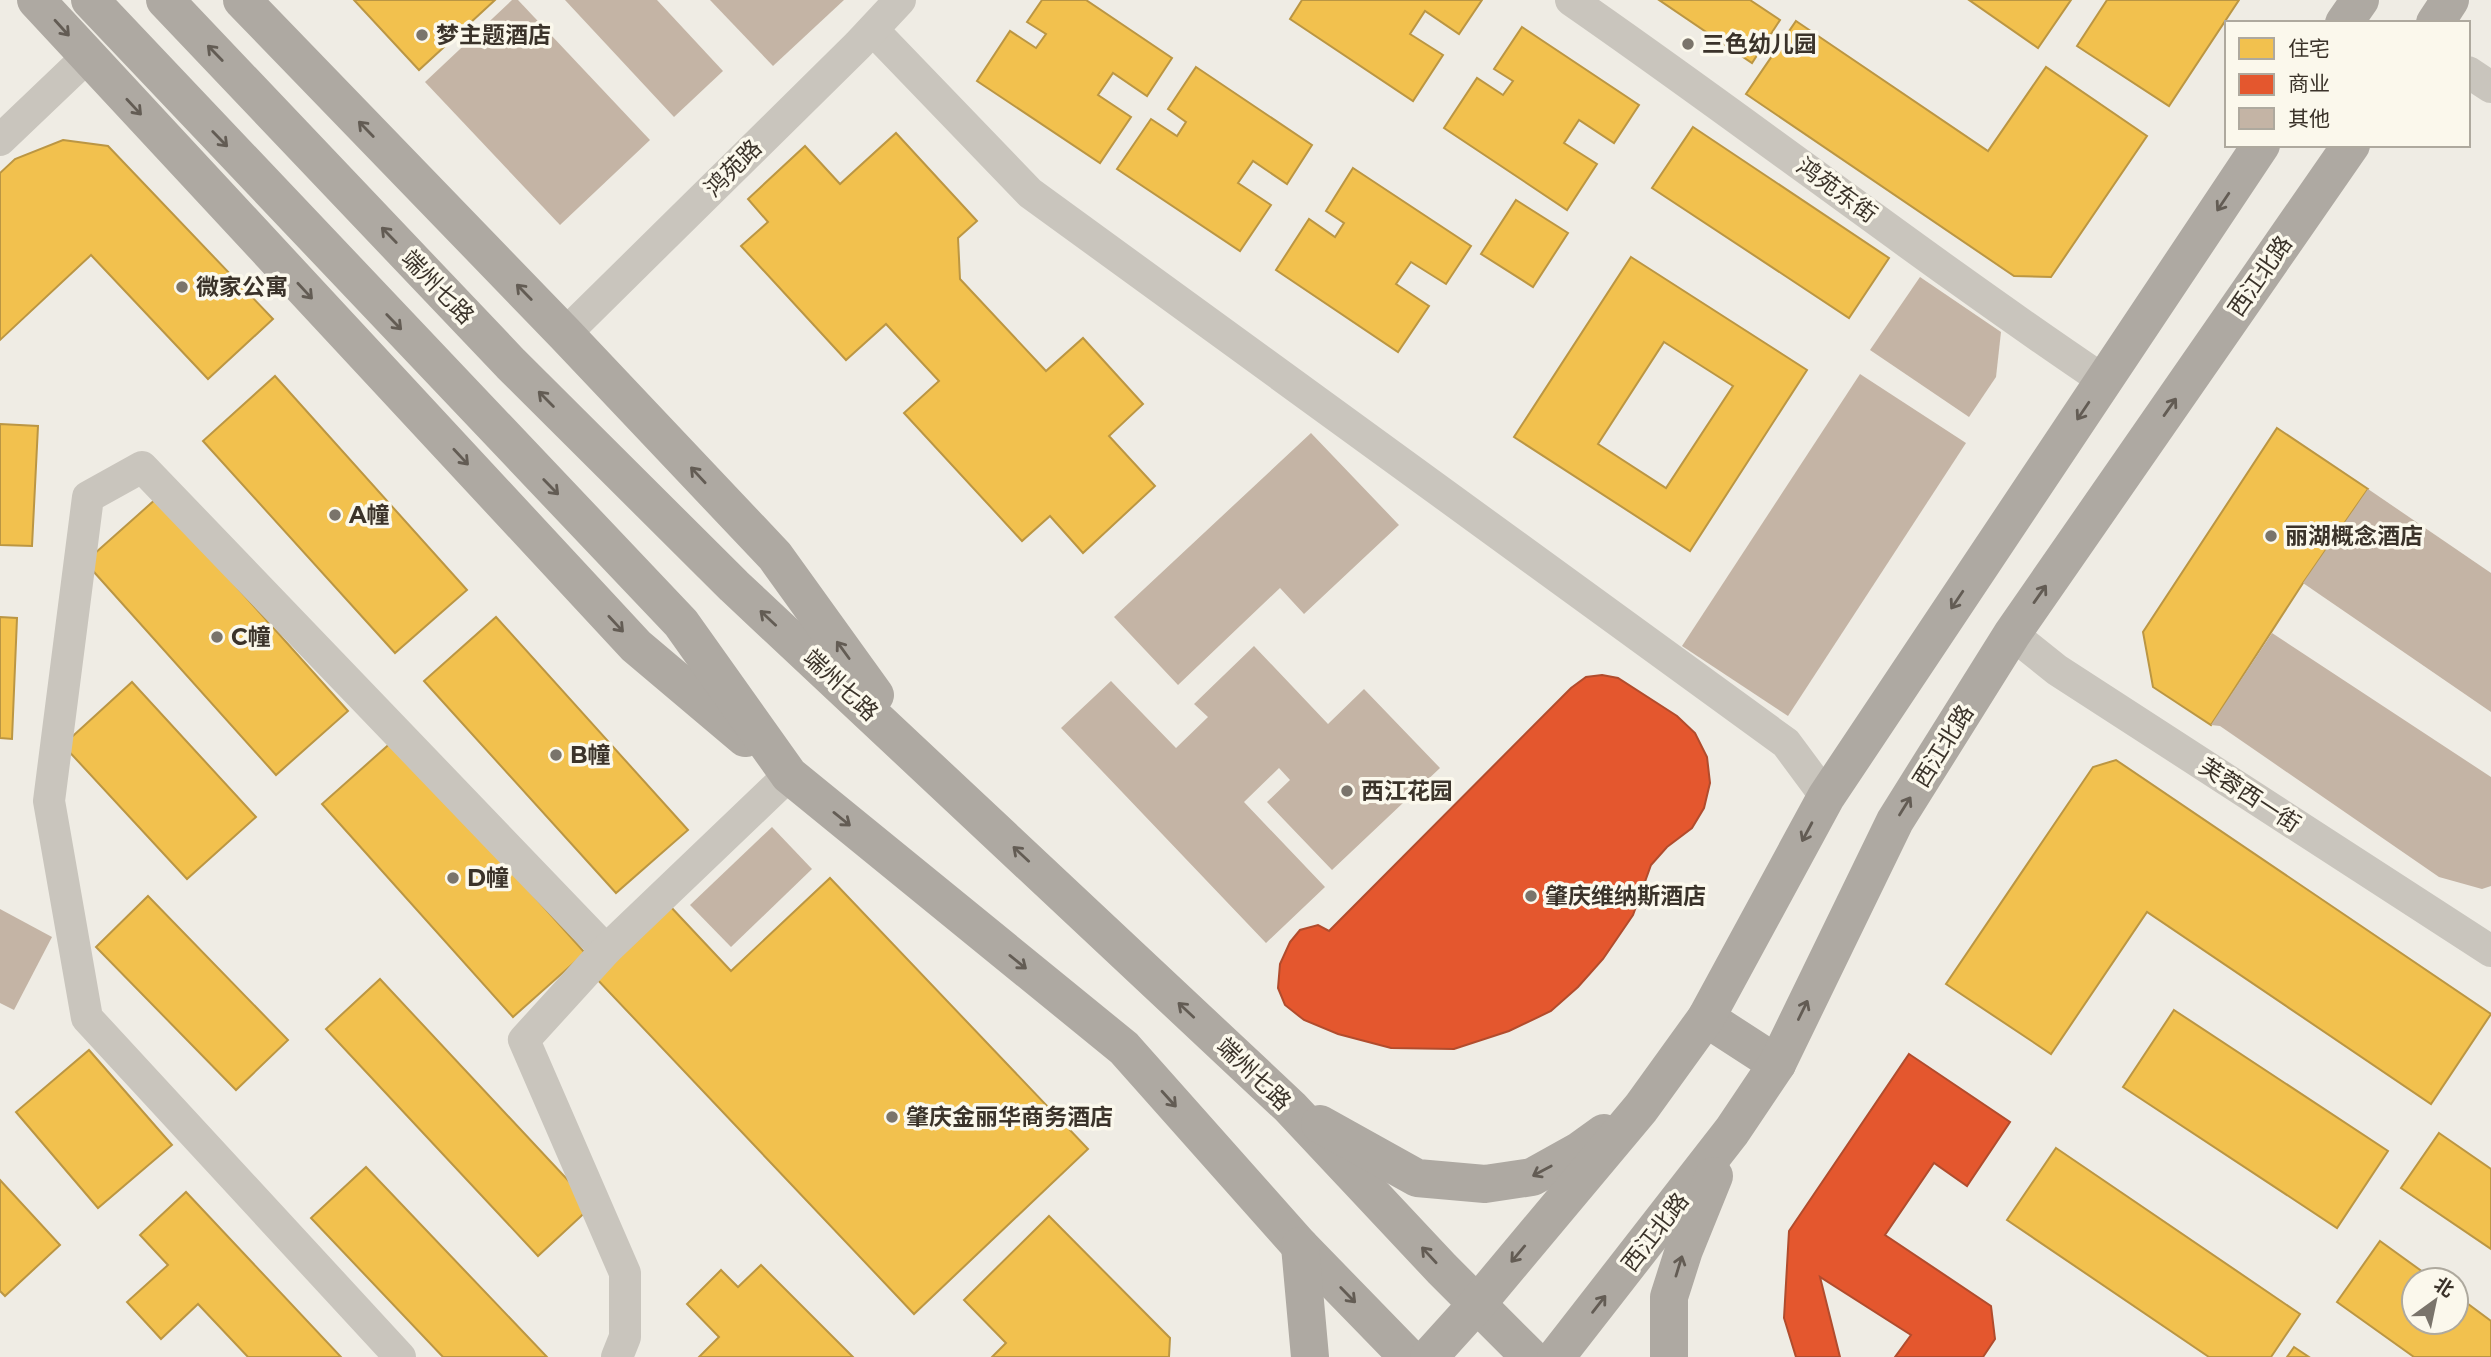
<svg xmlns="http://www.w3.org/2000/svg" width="2491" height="1357" font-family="Montserrat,'Noto Sans SC',sans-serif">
<rect width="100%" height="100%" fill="#efece4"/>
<g fill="#f2c14e" stroke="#bb9643" stroke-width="2" fill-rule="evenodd">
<path d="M354,0H495L419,70Z"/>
<path d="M1042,0H1086L1172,58L1147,96L1113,73L1098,95L1131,117L1100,163L977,81L1010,31L1036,48L1046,34L1027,22Z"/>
<path d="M1302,0H1482L1459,34L1425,11L1410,34L1443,55L1413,101L1290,19Z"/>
<path d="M1659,0H1750L1780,20L1752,63Z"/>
<path d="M1969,0H2071L2038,48Z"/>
<path d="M2107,0H2239L2169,106L2077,46Z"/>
<path d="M1796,21L1988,151L2046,67L2147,136L2051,277L2014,276L1746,94Z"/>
<path d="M1522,27L1639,105L1614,143L1579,120L1564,143L1597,164L1567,210L1444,128L1477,78L1503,95L1513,81L1494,69Z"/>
<path d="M1196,67L1312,145L1287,184L1253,161L1238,183L1271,205L1240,251L1117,169L1151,119L1177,136L1186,122L1168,109Z"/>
<path d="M1693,127L1889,258L1849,318L1652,188Z"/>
<path d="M896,133L977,221L958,238L960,279L1046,371L1083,338L1143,404L1109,436L1155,486L1083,553L1050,516L1022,541L904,413L939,381L886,324L846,360L741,246L768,222L748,199L805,146L840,184Z"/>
<path d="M63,140L108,146L273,319L208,379L91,255L0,340V173L15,159Z"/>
<path d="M1353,168L1471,246L1446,284L1411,262L1396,284L1429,306L1398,352L1276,270L1309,219L1335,237L1344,223L1326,211Z"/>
<path d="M1516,200L1568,233L1533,287L1481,254Z"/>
<path d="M1631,257L1807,370L1690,551L1514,437ZM1664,342L1733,386L1666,488L1598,444Z"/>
<path d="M275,376L467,590L395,653L203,441Z"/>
<path d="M0,424L38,426L32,546L0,545Z"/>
<path d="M2277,428L2368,489L2303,583L2211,725L2153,687L2143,632Z"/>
<path d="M157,498L348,711L276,775L85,562Z"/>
<path d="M0,617L17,618L12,739L0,738Z"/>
<path d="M496,617L688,830L616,893L424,681Z"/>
<path d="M132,682L256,817L187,879L63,745Z"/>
<path d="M394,740L585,953L513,1017L322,804Z"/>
<path d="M2116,760L2491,1014L2431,1104L2147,912L2051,1054L1946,984L2093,767Z"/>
<path d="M830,878L1088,1149L914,1314L594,976L669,905L731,971Z"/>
<path d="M148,896L288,1040L236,1090L96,947Z"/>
<path d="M380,979L592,1206L538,1256L326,1029Z"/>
<path d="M2174,1010L2388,1151L2337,1228L2123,1087Z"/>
<path d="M89,1050L172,1145L98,1208L16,1112Z"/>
<path d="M2439,1133L2491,1169V1249L2401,1188Z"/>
<path d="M2056,1148L2300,1314L2271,1357H2209L2007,1220Z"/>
<path d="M366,1167L547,1357H443L311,1218Z"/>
<path d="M0,1180L60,1245L5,1296L0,1291Z"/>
<path d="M186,1192L341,1357H248L198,1304L161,1339L127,1302L168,1265L140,1235Z"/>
<path d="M1049,1216L1170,1338L1169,1357H992L1006,1343L964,1300Z"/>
<path d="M2380,1241L2434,1280H2414V1322H2456V1295L2491,1321V1357H2414L2337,1302Z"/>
<path d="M761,1265L853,1357H699L719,1337L687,1304L721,1270L738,1287Z"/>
<path d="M2294,1347L2309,1357H2287Z"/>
</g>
<g fill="#e4572e" stroke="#b14c2d" stroke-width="2">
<path d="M1602,675L1618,678L1677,716L1695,733L1707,757L1710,783L1704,808L1692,828L1667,847L1651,865L1633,915L1603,959L1578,987L1551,1011L1509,1031L1454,1049L1391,1048L1338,1034L1304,1020L1285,1005L1278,988L1280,964L1290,942L1300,930L1318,925L1329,931L1571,688L1586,677Z"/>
<path d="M1909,1054L2010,1122L1967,1186L1934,1163L1885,1235L1991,1306L1995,1339L1983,1357H1895L1911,1335L1820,1277L1840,1357H1796L1784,1318L1789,1231Z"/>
</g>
<g fill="#c4b4a5">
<path d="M512,0H518L650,140L560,225L425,82Z"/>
<path d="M565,0H657L723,71L674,117Z"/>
<path d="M710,0H844L773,66Z"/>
<path d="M1920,277L2001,332L1996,377L1969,417L1870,350Z"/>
<path d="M1860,374L1966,443L1788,716L1682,646Z"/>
<path d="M1311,433L1399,525L1304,614L1280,588L1178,685L1114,617Z"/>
<path d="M2368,489L2491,573V712L2303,583Z"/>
<path d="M2272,633L2491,777V886L2482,889L2439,877L2220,726L2211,725Z"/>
<path d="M1254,646L1328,724L1364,689L1440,768L1332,870L1267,802L1290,780L1279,768L1244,802L1325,887L1266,943L1061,728L1111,681L1176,748L1208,717L1194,704Z"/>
<path d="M772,827L812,869L731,947L690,905Z"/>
<path d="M0,909L52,937L14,1010L0,1003Z"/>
</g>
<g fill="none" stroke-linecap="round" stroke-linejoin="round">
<g stroke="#c9c5bd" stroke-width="32">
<path d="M1571,0C1750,124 1922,258 2103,380"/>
<path d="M873,30L1030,193L1786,743L1826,797"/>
<path d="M2468,72L2491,87"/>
<path d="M0,140L87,57"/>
<path d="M565,334L858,45L900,0"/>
<path d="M2012,634L2057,670L2491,951"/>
<path d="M400,1357L87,1018L49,801L88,497L142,467L606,950"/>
<path d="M617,1357L625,1337V1273L524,1040L606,950L789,775"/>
</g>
<g stroke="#aea9a2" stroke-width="38">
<path d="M36,0L636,646L745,738"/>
<path d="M90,0L681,623L789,775L1124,1048L1300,1246L1408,1357"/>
<path d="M165,0L511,364L734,586L1290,1107L1442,1269L1530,1357"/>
<path d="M242,0L565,334L775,556L875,695"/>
<path d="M2344,23L2360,0"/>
<path d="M2435,23L2450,0"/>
<path d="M1706,1018L1777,1064"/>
<path d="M1320,1124L1417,1178L1485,1184L1532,1177L1579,1151L1604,1133"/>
<path d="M1300,1246L1310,1357"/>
<path d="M1429,1357L1477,1304L1641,1108L1706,1018L1826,797L2261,145"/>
<path d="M1556,1357L1732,1131L1777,1064L1895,821L2012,634L2351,145"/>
<path d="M1669,1357V1297L1684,1250L1714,1176"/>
</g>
</g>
<defs><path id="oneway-shaft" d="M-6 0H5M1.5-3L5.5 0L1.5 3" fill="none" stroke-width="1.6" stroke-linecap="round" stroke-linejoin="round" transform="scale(1.75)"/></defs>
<g stroke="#635c54">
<use href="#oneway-shaft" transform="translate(62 28) rotate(48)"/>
<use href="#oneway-shaft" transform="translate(215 53) rotate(-134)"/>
<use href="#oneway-shaft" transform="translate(134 107) rotate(47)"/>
<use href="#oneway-shaft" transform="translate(366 129) rotate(-134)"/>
<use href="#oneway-shaft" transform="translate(220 139) rotate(46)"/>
<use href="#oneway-shaft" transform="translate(2223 202) rotate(124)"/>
<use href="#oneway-shaft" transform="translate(389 235) rotate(-134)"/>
<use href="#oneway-shaft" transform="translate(305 291) rotate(47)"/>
<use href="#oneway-shaft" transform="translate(524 292) rotate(-134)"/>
<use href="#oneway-shaft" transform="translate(394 322) rotate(46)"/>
<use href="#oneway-shaft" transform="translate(546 399) rotate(-135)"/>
<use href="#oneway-shaft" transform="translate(2170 407) rotate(-55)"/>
<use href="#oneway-shaft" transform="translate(2083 411) rotate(124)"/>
<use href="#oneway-shaft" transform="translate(461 457) rotate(47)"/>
<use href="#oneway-shaft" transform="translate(698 475) rotate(-133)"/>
<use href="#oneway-shaft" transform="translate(551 487) rotate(46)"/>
<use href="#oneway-shaft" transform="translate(2040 594) rotate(-55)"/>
<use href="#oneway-shaft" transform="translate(1957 600) rotate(124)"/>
<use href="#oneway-shaft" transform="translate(768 618) rotate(-137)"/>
<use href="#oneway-shaft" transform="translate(616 624) rotate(47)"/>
<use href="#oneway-shaft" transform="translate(843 650) rotate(-126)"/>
<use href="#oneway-shaft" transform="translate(1905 806) rotate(-58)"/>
<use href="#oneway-shaft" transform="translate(842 819) rotate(39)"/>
<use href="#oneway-shaft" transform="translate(1807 832) rotate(118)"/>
<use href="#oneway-shaft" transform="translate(1021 854) rotate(-137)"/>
<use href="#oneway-shaft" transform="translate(1018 962) rotate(39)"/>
<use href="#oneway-shaft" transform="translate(1186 1010) rotate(-137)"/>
<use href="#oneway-shaft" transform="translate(1803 1010) rotate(-64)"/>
<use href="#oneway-shaft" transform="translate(1169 1099) rotate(48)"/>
<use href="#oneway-shaft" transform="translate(1542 1171) rotate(152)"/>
<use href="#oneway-shaft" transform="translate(1518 1254) rotate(130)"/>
<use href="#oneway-shaft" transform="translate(1429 1255) rotate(-133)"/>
<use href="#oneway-shaft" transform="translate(1679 1266) rotate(-73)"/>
<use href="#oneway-shaft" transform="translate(1348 1295) rotate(46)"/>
<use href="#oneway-shaft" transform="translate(1599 1304) rotate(-52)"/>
</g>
<g fill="#7a746b" stroke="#fbf8ec" stroke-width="2.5">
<circle cx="422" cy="35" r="7"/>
<circle cx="1688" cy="44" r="7"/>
<circle cx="182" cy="287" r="7"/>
<circle cx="335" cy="515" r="7"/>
<circle cx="2271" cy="536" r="7"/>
<circle cx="217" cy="637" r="7"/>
<circle cx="556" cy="755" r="7"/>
<circle cx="1347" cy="791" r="7"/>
<circle cx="453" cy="878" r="7"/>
<circle cx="1531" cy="896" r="7"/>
<circle cx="892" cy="1117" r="7"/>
</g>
<g text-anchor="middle" stroke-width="7" stroke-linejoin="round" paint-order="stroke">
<g font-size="23" font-weight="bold" fill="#3b332a" stroke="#fbf8ec" text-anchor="start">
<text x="436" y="43">梦主题酒店</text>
<text x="1702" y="52">三色幼儿园</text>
<text x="196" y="295">微家公寓</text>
<text x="349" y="523">A幢</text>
<text x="2285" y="544">丽湖概念酒店</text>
<text x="231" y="645">C幢</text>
<text x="570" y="763">B幢</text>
<text x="1361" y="799">西江花园</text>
<text x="467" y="886">D幢</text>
<text x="1545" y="904">肇庆维纳斯酒店</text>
<text x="906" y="1125">肇庆金丽华商务酒店</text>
</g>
<g font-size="23" fill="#3b332a" stroke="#fbf8ec">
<text transform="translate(733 168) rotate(-45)" y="8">鸿苑路</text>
<text transform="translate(1837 190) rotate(36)" y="8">鸿苑东街</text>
<text transform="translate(2260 276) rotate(-55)" y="8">西江北路</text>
<text transform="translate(438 287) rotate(46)" y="8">端州七路</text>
<text transform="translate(841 685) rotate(43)" y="8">端州七路</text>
<text transform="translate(1943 746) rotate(-58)" y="8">西江北路</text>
<text transform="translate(2250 795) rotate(33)" y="8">芙蓉西一街</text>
<text transform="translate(1254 1074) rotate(44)" y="8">端州七路</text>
<text transform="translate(1655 1232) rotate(-52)" y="8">西江北路</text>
</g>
</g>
<rect x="2225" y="21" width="245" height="126" fill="#fbf8ec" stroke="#aea99e" stroke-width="2"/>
<rect x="2239" y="38" width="35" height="21" fill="#f2c14e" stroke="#aea99e" stroke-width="2"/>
<text x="2288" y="56" font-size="21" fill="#3b332a">住宅</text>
<rect x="2239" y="74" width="35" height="21" fill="#e4572e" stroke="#aea99e" stroke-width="2"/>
<text x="2288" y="91" font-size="21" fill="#3b332a">商业</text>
<rect x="2239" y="108" width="35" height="21" fill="#c4b4a5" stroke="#aea99e" stroke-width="2"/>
<text x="2288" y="126" font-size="21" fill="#3b332a">其他</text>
<g transform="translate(2435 1301) rotate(33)"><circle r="33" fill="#fbf8ec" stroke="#aea99e" stroke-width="2"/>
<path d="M0-5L12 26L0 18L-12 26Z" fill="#7a746b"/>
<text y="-10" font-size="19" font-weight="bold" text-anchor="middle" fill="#3b332a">北</text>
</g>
</svg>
